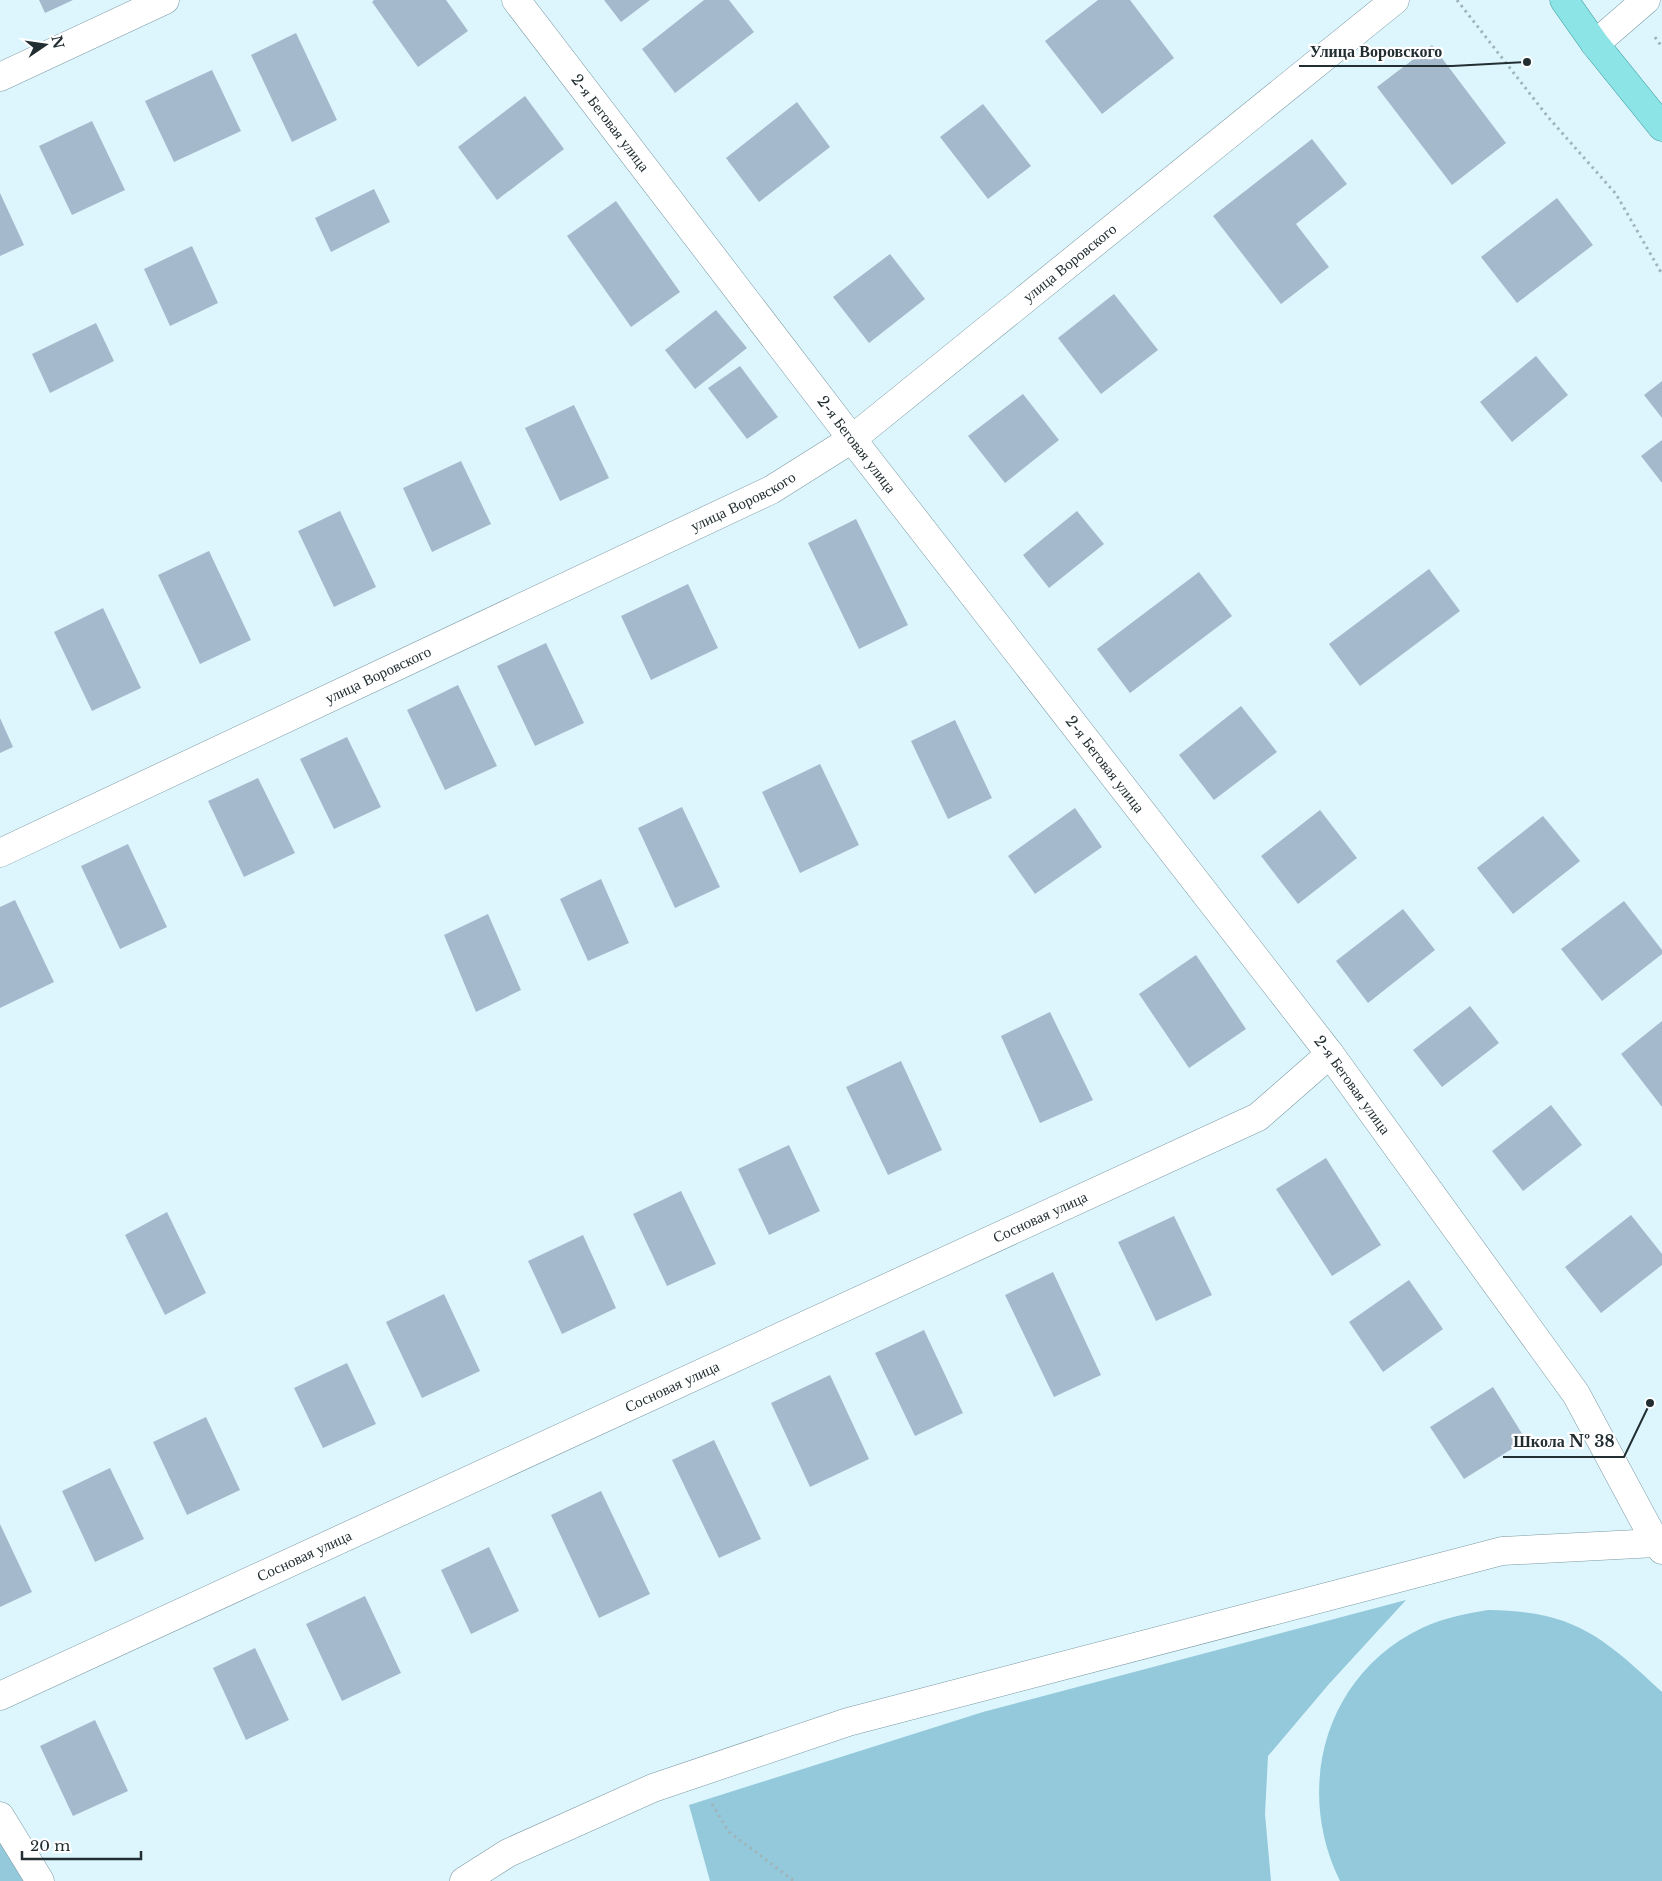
<svg xmlns="http://www.w3.org/2000/svg" width="1662" height="1881" font-family="'Libre Baskerville',serif">
<rect width="100%" height="100%" fill="#ddf6fe"/>
<g fill="#93c9db">
<path d="M1406,1600L1329,1684L1268,1756L1265,1814L1271,1881H710L689,1805L983,1712Z"/>
<path d="M1488,1610C1574,1611 1602,1636 1662,1692V1881H1340C1294,1788 1325,1674 1422,1628C1443,1618 1465,1614 1488,1610Z"/>
<path d="M0,1816L40,1881H0Z"/>
</g>
<g fill="#a5b9cc">
<path d="M39,0H73L45,13Z"/>
<path d="M374,0H446L468,31L418,67L372,2Z"/>
<path d="M604,0H650L621,22Z"/>
<path d="M704,0H729L754,32L675,93L642,49Z"/>
<path d="M1098,0H1130L1174,58L1102,114L1045,41Z"/>
<path d="M296,33L337,120L292,142L251,55Z"/>
<path d="M1432,45L1506,143L1452,185L1377,87Z"/>
<path d="M212,70L241,131L174,162L145,101Z"/>
<path d="M525,96L564,149L497,200L458,147Z"/>
<path d="M797,102L830,147L759,202L726,158Z"/>
<path d="M983,104L1031,166L988,199L940,137Z"/>
<path d="M92,121L125,190L72,215L39,146Z"/>
<path d="M1312,139L1347,184L1296,224L1329,267L1281,304L1213,216Z"/>
<path d="M374,189L390,222L331,252L315,218Z"/>
<path d="M0,193L24,245L0,256Z"/>
<path d="M1557,198L1593,245L1517,303L1481,257Z"/>
<path d="M616,201L680,292L631,327L567,236Z"/>
<path d="M192,246L218,303L170,326L144,269Z"/>
<path d="M890,254L925,299L869,343L833,297Z"/>
<path d="M1114,294L1158,350L1101,394L1058,338Z"/>
<path d="M716,310L747,348L695,389L665,350Z"/>
<path d="M96,323L114,361L50,393L32,354Z"/>
<path d="M1536,356L1568,395L1512,442L1480,402Z"/>
<path d="M740,366L778,417L747,439L708,388Z"/>
<path d="M1662,381V418L1644,395Z"/>
<path d="M1023,394L1059,440L1005,483L968,436Z"/>
<path d="M574,405L609,478L560,501L525,428Z"/>
<path d="M1662,440V483L1641,456Z"/>
<path d="M461,461L491,524L432,552L403,488Z"/>
<path d="M340,511L376,587L334,607L298,531Z"/>
<path d="M1077,511L1104,544L1049,588L1023,555Z"/>
<path d="M856,519L908,625L859,649L808,543Z"/>
<path d="M209,551L251,640L200,664L158,575Z"/>
<path d="M1429,569L1460,611L1360,686L1329,644Z"/>
<path d="M1199,572L1232,616L1130,693L1097,649Z"/>
<path d="M688,584L718,648L651,680L621,616Z"/>
<path d="M103,608L141,688L92,711L54,632Z"/>
<path d="M546,643L584,723L535,746L497,666Z"/>
<path d="M458,685L497,766L445,790L407,710Z"/>
<path d="M1241,706L1277,752L1214,800L1179,755Z"/>
<path d="M0,718L13,747L0,753Z"/>
<path d="M955,720L992,798L948,819L911,741Z"/>
<path d="M347,737L381,807L334,829L300,759Z"/>
<path d="M820,764L859,845L800,873L762,792Z"/>
<path d="M258,778L295,853L244,877L208,801Z"/>
<path d="M682,807L720,887L675,908L638,828Z"/>
<path d="M1075,808L1102,847L1035,894L1008,856Z"/>
<path d="M1320,810L1357,858L1298,904L1261,856Z"/>
<path d="M1543,816L1580,861L1513,914L1477,868Z"/>
<path d="M128,844L167,927L120,949L81,866Z"/>
<path d="M601,879L629,943L588,961L560,899Z"/>
<path d="M15,900L54,982L0,1008V907Z"/>
<path d="M1624,901L1662,950V954L1602,1001L1561,949Z"/>
<path d="M1403,909L1435,950L1368,1003L1336,961Z"/>
<path d="M488,914L521,990L476,1012L444,935Z"/>
<path d="M1196,955L1246,1029L1189,1068L1139,994Z"/>
<path d="M1470,1006L1499,1043L1442,1087L1413,1050Z"/>
<path d="M1050,1012L1093,1100L1040,1123L1001,1036Z"/>
<path d="M1662,1021V1107L1621,1054Z"/>
<path d="M901,1061L942,1150L888,1175L846,1087Z"/>
<path d="M1551,1105L1582,1145L1523,1191L1492,1151Z"/>
<path d="M789,1145L820,1211L769,1235L738,1169Z"/>
<path d="M1326,1158L1381,1245L1332,1276L1276,1189Z"/>
<path d="M681,1191L716,1264L667,1286L633,1214Z"/>
<path d="M167,1212L206,1293L165,1315L125,1235Z"/>
<path d="M1631,1215L1662,1254V1265L1601,1313L1565,1267Z"/>
<path d="M1174,1216L1212,1295L1156,1321L1118,1242Z"/>
<path d="M583,1235L616,1308L562,1334L528,1261Z"/>
<path d="M1053,1272L1101,1375L1054,1397L1005,1295Z"/>
<path d="M1409,1280L1443,1329L1383,1372L1349,1322Z"/>
<path d="M444,1294L480,1371L422,1398L386,1322Z"/>
<path d="M924,1330L963,1413L915,1436L875,1353Z"/>
<path d="M347,1363L376,1424L323,1448L294,1388Z"/>
<path d="M830,1375L869,1459L810,1487L771,1403Z"/>
<path d="M1493,1387L1526,1440L1464,1479L1430,1427Z"/>
<path d="M206,1417L240,1490L187,1515L153,1442Z"/>
<path d="M714,1440L761,1539L719,1558L672,1460Z"/>
<path d="M110,1468L144,1539L95,1562L62,1491Z"/>
<path d="M601,1491L650,1594L599,1618L551,1515Z"/>
<path d="M0,1524L32,1592L0,1607Z"/>
<path d="M489,1547L519,1611L471,1634L441,1570Z"/>
<path d="M365,1596L401,1673L342,1701L306,1624Z"/>
<path d="M255,1648L289,1720L246,1740L213,1668Z"/>
<path d="M95,1720L128,1791L73,1816L40,1746Z"/>
</g>
<g fill="none" stroke-linecap="round" stroke-linejoin="round">
<defs>
<g id="minor">
<path id="s1" d="M516,0L852,439L1330,1054L1576,1394L1656,1543L1662,1550"/>
<path d="M1595,44L1646,0"/>
<path d="M0,77L165,0"/>
<path id="s2" d="M0,853L771,490L852,439L1395,0"/>
<path id="s3" d="M0,1696L1258,1117L1330,1054"/>
<path d="M0,1816L40,1881"/>
<path d="M464,1881L508,1853L653,1788L848,1722L1502,1551L1656,1543"/>
</g>
<path id="major" d="M1564,0L1595,44L1662,127"/>
</defs>
<use href="#minor" stroke="#7c99a3" stroke-width="29"/>
<use href="#major" stroke="#36999c" stroke-width="29"/>
<g stroke="#9fb4bb" stroke-width="3" stroke-dasharray="2.5 4" stroke-linecap="butt">
<path d="M1457,0L1548,117L1616,194L1662,274"/>
<path d="M1655,37L1662,47"/>
<path d="M712,1804L729,1832L794,1881"/>
</g>
<use href="#minor" stroke="#fff" stroke-width="28"/>
<use href="#major" stroke="#8de4e6" stroke-width="28"/>
</g>
<g text-anchor="middle" stroke-width="4.5" stroke-linejoin="round" paint-order="stroke">
<g font-size="15" fill="#222e32" stroke="#fff">
<text dy="5" stroke="none"><textPath href="#s1" startOffset="155">2-я Беговая улица</textPath></text>
<text dy="5" stroke="none"><textPath href="#s2" startOffset="1228">улица Воровского</textPath></text>
<text dy="5" stroke="none"><textPath href="#s1" startOffset="560">2-я Беговая улица</textPath></text>
<text dy="5" stroke="none"><textPath href="#s2" startOffset="822">улица Воровского</textPath></text>
<text dy="5" stroke="none"><textPath href="#s2" startOffset="418">улица Воровского</textPath></text>
<text dy="5" stroke="none"><textPath href="#s1" startOffset="965">2-я Беговая улица</textPath></text>
<text dy="5" stroke="none"><textPath href="#s1" startOffset="1370">2-я Беговая улица</textPath></text>
<text dy="5" stroke="none"><textPath href="#s3" startOffset="1145">Сосновая улица</textPath></text>
<text dy="5" stroke="none"><textPath href="#s3" startOffset="740">Сосновая улица</textPath></text>
<text dy="5" stroke="none"><textPath href="#s3" startOffset="335">Сосновая улица</textPath></text>
</g>
</g>
<path fill="none" stroke="#222e32" stroke-width="2" d="M1527 62L1452 66H1299M1650 1403L1624 1457H1503"/>
<g fill="#222e32" stroke="#fff" stroke-width="2">
<circle cx="1527" cy="62" r="5"/>
<circle cx="1650" cy="1403" r="5"/>
</g>
<g font-size="16" text-anchor="middle" font-weight="bold" fill="#222e32" stroke="#fff" stroke-width="4.5" stroke-linejoin="round" paint-order="stroke">
<text x="1376" y="57">Улица Воровского</text>
<text x="1564" y="1447">Школа № 38</text>
</g>
<g transform="translate(45 45) rotate(77)" stroke="#ffffff" stroke-width="4" paint-order="stroke">
<path d="M0-4L9 19L0 12L-9 19Z" fill="#222e32"/>
<text y="-8" font-size="14" font-weight="bold" text-anchor="middle" fill="#222e32">N</text>
</g>
<path d="M22 1851v8h119v-8" fill="none" stroke="#222e32" stroke-width="2.5"/>
<text x="30" y="1851" font-size="15" fill="#222e32" stroke="#ffffff" stroke-width="4" paint-order="stroke">20 m</text>
</svg>
